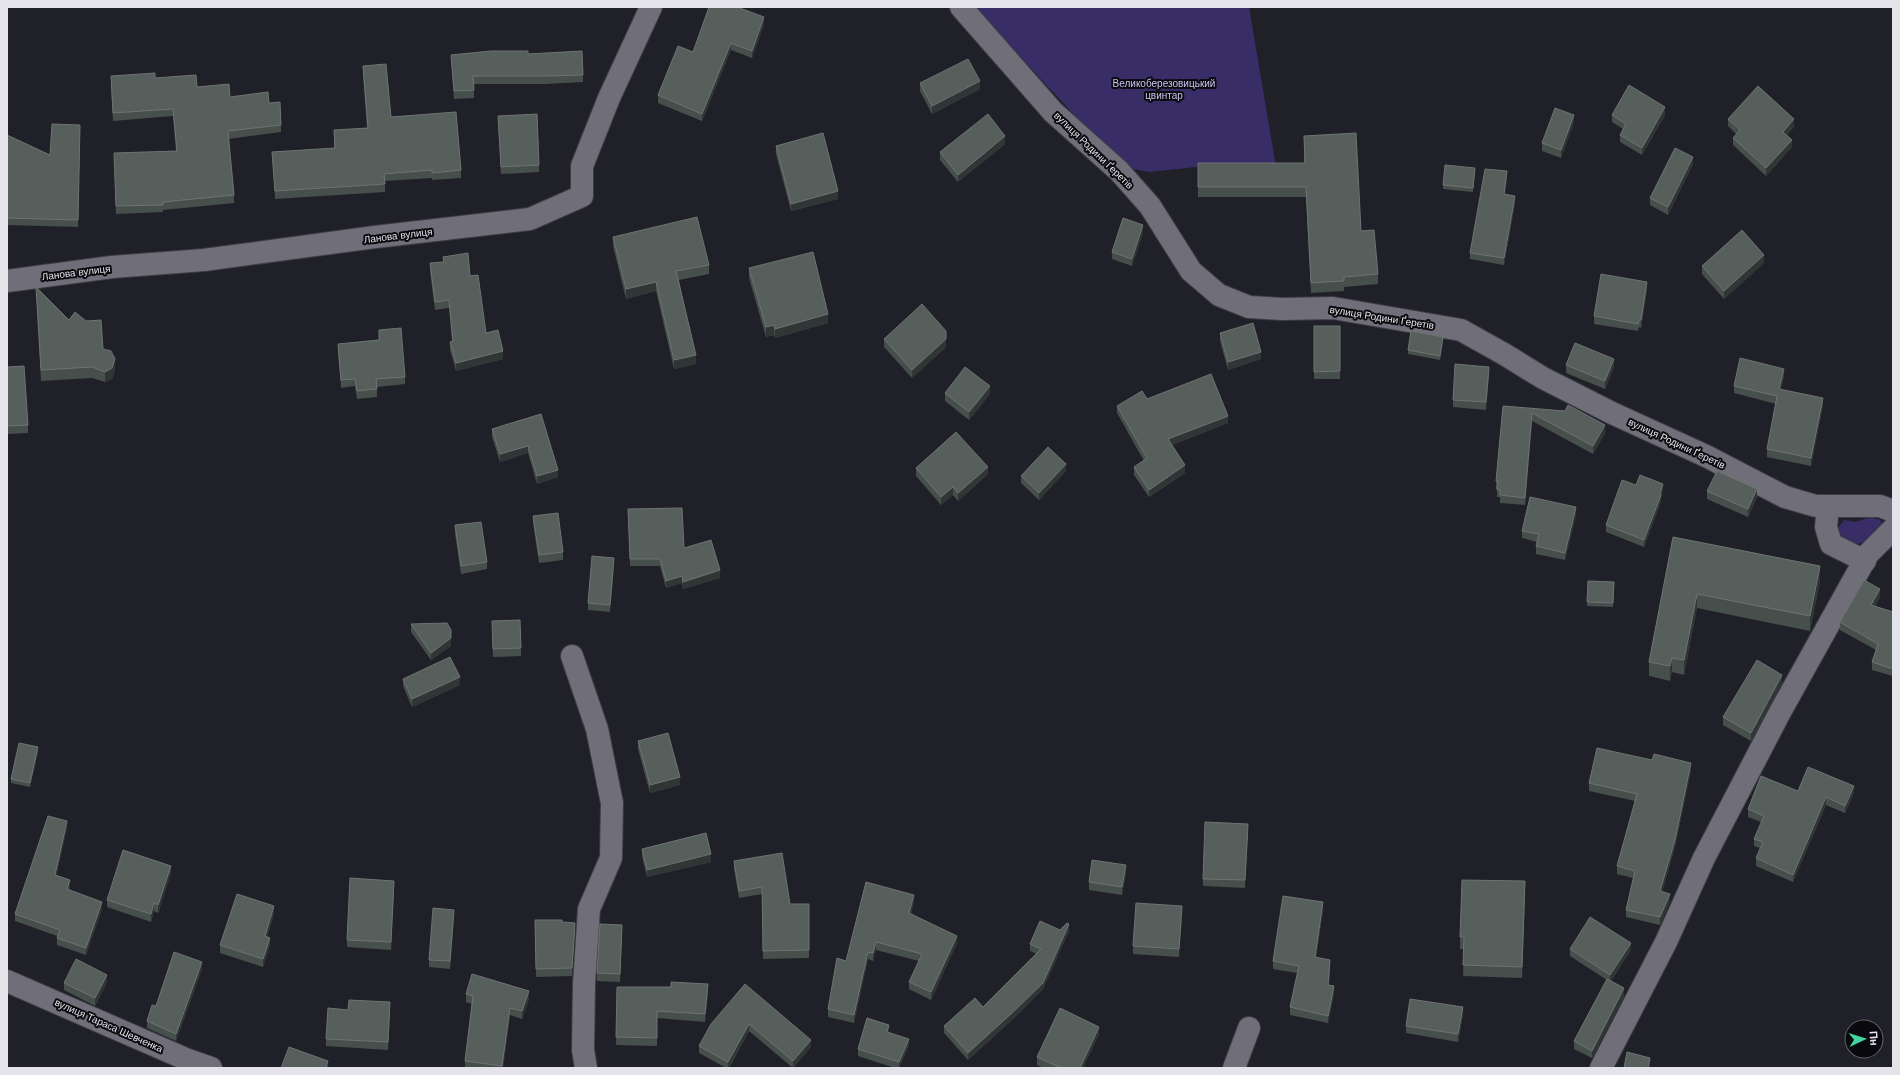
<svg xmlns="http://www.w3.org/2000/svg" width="1900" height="1075" font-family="Helvetica,sans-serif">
<rect width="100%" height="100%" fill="#202028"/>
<g fill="#392d68">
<path d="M974,7H1249L1276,167H1196L1149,172L1128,168L1092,134Z"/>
<path d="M1871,517L1880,520L1884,526L1872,539L1858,544L1841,538L1838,528L1844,520L1855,522Z"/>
</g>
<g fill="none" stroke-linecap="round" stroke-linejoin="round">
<defs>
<g id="street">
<path d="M961,7L1053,112L1119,171L1150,206L1191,271L1219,295L1249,307L1282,309L1333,308L1461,330L1504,354L1543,378L1612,413L1706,456L1785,497L1816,506H1880L1893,511"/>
<path d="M7,281L112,267L204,260L375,237L530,219L582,196V166L609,98L651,7"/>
<path d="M1828,506L1826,527L1831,544L1865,561"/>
<path d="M572,656L597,729L612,803L611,858L589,909L584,984L583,1050L586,1068"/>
<path d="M7,981L188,1060L211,1068"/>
<path d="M1234,1068L1249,1028"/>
<path d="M1601,1068L1666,942L1704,858L1779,714L1868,554L1893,529"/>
</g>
</defs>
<use href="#street" stroke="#3e3d45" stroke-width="24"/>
<use href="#street" stroke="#706f79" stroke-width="22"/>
</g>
<g fill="#464f4b">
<path d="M764,25L752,58L731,50L702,121L658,103V95L693,52Z"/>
<path d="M528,54L583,75V82L546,84H474V98L454,99L451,55Z"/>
<path d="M363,66L391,117L461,170V178L432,180V178L385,181V192L275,199L272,152L334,149V130L367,128L363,74Z"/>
<path d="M155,78L197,87L230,97L269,103L281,125V132L228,139L234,195V203L163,210V212L116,214L114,161L176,151L173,116L113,121L111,84Z"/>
<path d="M920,83L980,89L932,114L920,91Z"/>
<path d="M1612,115H1665L1642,155L1620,142V135L1623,129L1612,122Z"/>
<path d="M498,116L539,165V172L501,174Z"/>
<path d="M1728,119L1794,127L1787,135L1792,147L1766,176L1733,145V138L1736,134L1728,126Z"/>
<path d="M1574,122L1561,158L1542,151V143Z"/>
<path d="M80,125L78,227L7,225V135L50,155Z"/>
<path d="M1304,136L1361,231L1378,274V284L1344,287V291L1311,293L1306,197H1198V163H1304Z"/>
<path d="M1005,144L958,182L940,160V152Z"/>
<path d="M776,146L838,199L791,211L776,154Z"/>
<path d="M1693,164L1668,215L1650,205V198Z"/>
<path d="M1475,172L1473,192L1443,189V185Z"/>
<path d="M1507,178L1505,194L1515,203L1504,265L1470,259V253Z"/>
<path d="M1143,233L1132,266L1112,259V252Z"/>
<path d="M613,237L709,265V274L679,280L696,364L674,369L656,291L626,299L613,246Z"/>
<path d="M443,257L470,276L486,333L503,359L456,371L450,350V342L452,341L449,308L435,310L430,271V263L443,262Z"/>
<path d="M1764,263L1724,299L1702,274V266Z"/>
<path d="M749,268L828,323L775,338L774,335L766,337L749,278Z"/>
<path d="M36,287L69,320L103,349L115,370L112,379L105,382L92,378L41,381Z"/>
<path d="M1647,290L1641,328L1639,327L1638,331L1594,324V316Z"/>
<rect x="1314" y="326" width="26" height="53"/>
<path d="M379,330L405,377V384L377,387V397L357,399L355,386L341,388L338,351V344L379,340Z"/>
<path d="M1220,333L1261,359L1228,370L1220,341Z"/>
<path d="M884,339L946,347L912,378L884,347Z"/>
<path d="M1443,341L1440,360L1408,354V350Z"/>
<path d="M1566,365L1614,367L1605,389L1566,373Z"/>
<path d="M7,367L28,425V433L7,434Z"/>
<path d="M1489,375L1486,410L1453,407V400Z"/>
<path d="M1784,376L1781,390L1823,405L1811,466L1767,457V449L1776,404L1734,393V386Z"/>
<path d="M945,393L990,394L969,420L945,401Z"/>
<path d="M1147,399L1228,423L1172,445L1185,473L1149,497L1134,475V467L1144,461L1117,413V406Z"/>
<path d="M1503,406L1565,411L1605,433L1593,454L1532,421L1525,505L1500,503V497H1497V489H1496V481Z"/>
<path d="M541,414L558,477L537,484L528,453L500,462L492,437V429Z"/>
<path d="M916,468L988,474L958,501L953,495L941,505L916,476Z"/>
<path d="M1066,471L1039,500L1021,483V476Z"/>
<path d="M1707,491L1757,497L1748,517L1707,499Z"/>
<path d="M1663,492L1661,497V502L1644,547L1606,532V525Z"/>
<path d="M628,509L684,548L720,578L683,589L682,583L666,588L660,566H630Z"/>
<path d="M1576,515L1565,560L1536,554V546L1537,542L1522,538V531Z"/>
<path d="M533,516L563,552V560L539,563L533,523Z"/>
<path d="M455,525L487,562V569L461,574L455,533Z"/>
<path d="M1673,537L1820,581L1810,631L1697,608L1684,675L1672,672L1670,681L1649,676V662Z"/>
<path d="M614,565L610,612L588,610V603Z"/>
<path d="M1588,581L1614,582L1613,607L1587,606Z"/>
<path d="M1880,597L1875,606L1893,612V676L1872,670V662L1876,650L1840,630V622Z"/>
<path d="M411,624L451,646L431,660L411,632Z"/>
<path d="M492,629L521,648V656L493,657Z"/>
<path d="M403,679L460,685L412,707L403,686Z"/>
<path d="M1782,683L1751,741L1723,725V717Z"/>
<path d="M638,741L680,785L650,793L638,749Z"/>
<path d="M38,751L30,787L11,783V779Z"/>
<path d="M1691,770L1675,847L1662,892L1670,901L1660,925L1626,917V910L1633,878L1617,874V866L1635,801L1589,791V783Z"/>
<path d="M1798,791L1854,793L1845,813L1826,805L1793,882L1756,866V858L1760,848L1754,846V839L1761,822L1748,817V809Z"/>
<path d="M67,828L56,876L70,888L69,890L102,909L86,955L57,945V936L15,921V914Z"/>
<path d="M1248,832L1245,888L1203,886V879Z"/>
<path d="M642,849L711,862L647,877L642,856Z"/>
<path d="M734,861L790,904H809V958L763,959L762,894L739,898L734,869Z"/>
<path d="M1126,872L1122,895L1089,890V882Z"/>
<path d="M171,873L158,913L154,911L151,922L107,907V900Z"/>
<path d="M394,888L391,950L347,947V940Z"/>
<path d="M1525,893L1522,978L1463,976L1464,949H1460V937Z"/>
<path d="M914,902L911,914L957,943L931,1000L909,989V982L919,961L876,950L873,961L868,959L854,1023L828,1017V1009L846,961Z"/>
<path d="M1323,910L1316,957L1330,968L1329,985L1334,994L1328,1023L1290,1015V1007L1297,973L1273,969V961Z"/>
<path d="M274,914L267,937L270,945L263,967L220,953V945Z"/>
<path d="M1182,914L1179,957L1133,954V946Z"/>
<path d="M454,917L450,969L429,967V960Z"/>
<path d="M535,920L562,922L575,930L572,976L536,977Z"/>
<path d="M1060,930L1069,931L1043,989L1012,1020L968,1060L944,1033V1026L983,1007L1037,954L1030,951V944Z"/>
<path d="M622,933L620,982L597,981V973Z"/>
<path d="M1570,949L1631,950L1611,981L1624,996L1592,1058L1574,1049V1041L1607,980L1570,956Z"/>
<path d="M202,969L176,1041L147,1028V1021L156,1006Z"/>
<path d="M107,982L95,1006L64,990V983Z"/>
<path d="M745,984L811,1047L793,1068L749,1031L729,1068H726L699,1053V1046Z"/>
<path d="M617,987L708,992L705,1022L657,1018V1046L616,1045Z"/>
<path d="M466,994L529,999L522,1019L510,1015L503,1068H465V1061L472,1004L466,1002Z"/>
<path d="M348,1010H390L388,1050L326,1046V1039Z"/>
<path d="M1463,1015L1458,1042L1406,1033V1026Z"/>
<path d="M889,1032L909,1046L899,1068H895L858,1056V1049Z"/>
<path d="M1099,1034L1083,1068H1044L1037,1065V1057Z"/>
</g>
<g fill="#303636">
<path d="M764,17V25L752,58V51Z"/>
<path d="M731,43V50L702,121V114Z"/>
<path d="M980,81V89L932,114V106Z"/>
<path d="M1665,107V115L1642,155V148Z"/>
<path d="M1574,115V122L1561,158V150Z"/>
<path d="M1794,119V127L1783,139V132Z"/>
<path d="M1005,136V144L958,182V175Z"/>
<path d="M1792,140V147L1766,176V168Z"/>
<path d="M1693,157V164L1668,215V207Z"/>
<path d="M1507,171V178L1504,201V194Z"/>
<path d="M838,191V199L791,211V204Z"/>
<path d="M1515,196V203L1504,265V258Z"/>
<path d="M1143,225V233L1132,266V259Z"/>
<path d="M1764,255V263L1724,299V291Z"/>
<path d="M656,282V291L626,299V289Z"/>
<path d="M1647,282V290L1641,328V320Z"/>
<path d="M828,314V323L775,338V329Z"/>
<path d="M774,325V335L766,337V327Z"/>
<path d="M1443,337V341L1440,360V356Z"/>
<path d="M946,339V347L912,378V370Z"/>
<path d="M503,351V359L456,371V363Z"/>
<path d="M1261,352V359L1228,370V362Z"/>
<path d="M696,355V364L674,369V360Z"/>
<path d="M115,359V370L112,379L105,382V372Z"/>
<path d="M1614,359V367L1605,389V381Z"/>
<path d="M1489,367V375L1486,410V402Z"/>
<path d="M1784,369V376L1779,397V389Z"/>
<path d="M990,386V394L969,420V412Z"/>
<path d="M1823,398V405L1811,466V458Z"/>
<path d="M1532,413V421L1525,505V498Z"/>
<path d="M1228,416V423L1168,447V439Z"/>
<path d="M1605,425V433L1593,454V446Z"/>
<path d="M528,446V453L500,462V454Z"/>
<path d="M1066,464V471L1039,500V493Z"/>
<path d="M1185,465V473L1149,497V490Z"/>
<path d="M988,467V474L958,501V493Z"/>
<path d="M558,470V477L537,484V476Z"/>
<path d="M1663,484V492L1661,497V502L1644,547V540Z"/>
<path d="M953,487V495L941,505V497Z"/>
<path d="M1757,489V497L1748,517V509Z"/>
<path d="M1576,507V515L1565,560V553Z"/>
<path d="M614,558V565L610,612V605Z"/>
<path d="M1820,566V581L1810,631V616Z"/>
<path d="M720,570V578L683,589V582Z"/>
<path d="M682,576V583L666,588V581Z"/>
<path d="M1880,589V597L1871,613V605Z"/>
<path d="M1697,594V608L1684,675V660Z"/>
<path d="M451,638V646L431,660V653Z"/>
<path d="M1672,658V672L1670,681V666Z"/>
<path d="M1782,675V683L1751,741V733Z"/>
<path d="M460,677V685L412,707V699Z"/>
<path d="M38,747V751L30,787V783Z"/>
<path d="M1691,763V770L1675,847L1660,899V891Z"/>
<path d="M680,777V785L650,793V785Z"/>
<path d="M1854,786V793L1845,813V806Z"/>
<path d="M1826,797V805L1793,882V875Z"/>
<path d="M67,821V828L55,882V875Z"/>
<path d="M711,854V862L647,877V870Z"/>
<path d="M1126,865V872L1122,895V887Z"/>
<path d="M171,866V873L158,913V905Z"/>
<path d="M70,880V888L67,896V889Z"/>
<path d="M394,881V888L391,950V942Z"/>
<path d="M1525,881V893L1522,978V967Z"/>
<path d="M1670,894V901L1660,925V917Z"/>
<path d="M914,895V902L909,921V913Z"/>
<path d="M102,902V909L86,955V948Z"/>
<path d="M1323,902V910L1315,965V957Z"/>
<path d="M154,903V911L151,922V914Z"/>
<path d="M274,906V914L265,944V936Z"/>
<path d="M1182,906V914L1179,957V949Z"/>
<path d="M454,910V917L450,969V961Z"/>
<path d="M575,923V930L572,976V968Z"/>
<path d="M1069,924V931L1043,989L1012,1020L968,1060V1053Z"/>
<path d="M622,925V933L620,982V974Z"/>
<path d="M957,936V943L931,1000V992Z"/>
<path d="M270,938V945L263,967V959Z"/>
<path d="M876,942V950L873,961V953Z"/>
<path d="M1631,943V950L1610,982V975Z"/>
<path d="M868,952V959L854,1023V1015Z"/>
<path d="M1330,960V968L1328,993V985Z"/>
<path d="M202,962V969L176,1041V1034Z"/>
<path d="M107,975V982L95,1006V998Z"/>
<path d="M708,984V992L705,1022V1014Z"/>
<path d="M1334,986V994L1328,1023V1016Z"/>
<path d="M1624,988V996L1592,1058V1051Z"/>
<path d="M529,991V999L522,1019V1011Z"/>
<path d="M390,1002V1010L388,1050V1042Z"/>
<path d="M1463,1007V1015L1458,1042V1034Z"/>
<path d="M510,1008V1015L503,1068H502Z"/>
<path d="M749,1024V1031L728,1068V1062Z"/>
<path d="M889,1025V1033L887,1032Z"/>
<path d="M1099,1027V1034L1083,1068H1080Z"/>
<path d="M909,1039V1046L899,1068V1062Z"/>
<path d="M811,1040V1047L793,1068V1061Z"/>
<path d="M1650,1058V1068H1648Z"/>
<path d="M328,1061V1068H326Z"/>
</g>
<g fill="#575f5c" stroke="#6d7472">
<path d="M709,7H737L764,17L752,51L731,43L702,114L658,95L678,46L693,52Z"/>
<path d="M491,51H528V54L582,51L583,75L546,76H473L474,90L454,91L451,55Z"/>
<path d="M968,59L980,81L932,106L920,83Z"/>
<path d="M386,64L391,117L456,112L461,170L432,173V170L384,174L385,184L275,191L272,152L335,148L334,130L368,128L363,66Z"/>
<path d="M155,73V78L196,75L197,87L229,84L230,97L268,92L269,103L280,102L281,125L228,131L234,195L163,202V205L116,206L114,153L177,151L173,109L113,113L111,76Z"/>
<path d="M1629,85L1665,107L1642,148L1620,135L1626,124L1612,115Z"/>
<path d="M1758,86L1794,119L1783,132L1792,140L1766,168L1733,138L1740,130L1728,119Z"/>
<path d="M1555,108L1574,115L1561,150L1542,143Z"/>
<path d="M537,114L539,165L501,167L498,116Z"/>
<path d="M988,114L1005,136L958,175L940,152Z"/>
<path d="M52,124L80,125L78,220L7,218V135L50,155Z"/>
<path d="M823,133L838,191L791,204L776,146Z"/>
<path d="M1356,133L1361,231L1374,230L1378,274L1344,277V281L1311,283L1306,187H1198V163H1305L1304,136Z"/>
<path d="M1675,148L1693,157L1668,207L1650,198Z"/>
<path d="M1445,165L1475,168L1473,188L1443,185Z"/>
<path d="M1485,169L1507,171L1504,194L1515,196L1504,258L1470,253Z"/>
<path d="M697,217L709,265L676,271L696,355L674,360L656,282L626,289L613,237Z"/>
<path d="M1123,218L1143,225L1132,259L1112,252Z"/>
<path d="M1742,230L1764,255L1724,291L1702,266Z"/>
<path d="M813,252L828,314L775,329L774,325L766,327L749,268Z"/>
<path d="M468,253L470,276L478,275L486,333L498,330L503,351L456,363L450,342L453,341L449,300L435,302L430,263L444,262L443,257Z"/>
<path d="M1601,274L1647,282L1641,320H1639L1638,324L1594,316Z"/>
<path d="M36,287L69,320L75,312L86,321L101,320L103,349L111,351L115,359L112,368L105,372L92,367L41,370Z"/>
<path d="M922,304L946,331V339L912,370L884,339Z"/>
<path d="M1253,323L1261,352L1228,362L1220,333Z"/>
<path d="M1314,326H1340V371L1314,372Z"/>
<path d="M401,328L405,377L376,379L377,389L357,391L355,379L341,380L338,344L379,340V330Z"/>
<path d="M1411,331L1443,337L1440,356L1408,350Z"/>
<path d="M1575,343L1614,359L1605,381L1566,365Z"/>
<path d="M1740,358L1784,369L1779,389L1823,398L1811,458L1767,449L1777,396L1734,386Z"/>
<path d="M1455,364L1489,367L1486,402L1453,400Z"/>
<path d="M24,366L28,425L7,426V367Z"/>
<path d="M965,367L990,386L969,412L945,393Z"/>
<path d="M1211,374L1228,416L1168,439L1185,465L1149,490L1134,467L1147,458L1117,406L1142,391L1147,399Z"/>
<path d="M1568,405L1605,425L1593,446L1532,413L1525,498L1500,495V490H1497L1498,481H1496L1503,406L1565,411Z"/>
<path d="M541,414L558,470L537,476L528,446L500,454L492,429Z"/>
<path d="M956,432L988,467L958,493L953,487L941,497L916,468Z"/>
<path d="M1048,447L1066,464L1039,493L1021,476Z"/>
<path d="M1717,471L1757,489L1748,509L1707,491Z"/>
<path d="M1640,475L1663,484L1660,494L1661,495L1644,540L1606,525L1622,480L1636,485Z"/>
<path d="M1530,497L1576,507L1565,553L1536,546L1539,534L1522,531Z"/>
<path d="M682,508L684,548L711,540L720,570L683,582L682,576L666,581L660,559H630L628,509Z"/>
<path d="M558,513L563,552L539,555L533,516Z"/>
<path d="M481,522L487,562L461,566L455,525Z"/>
<path d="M1673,537L1820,566L1810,616L1697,594L1684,660L1672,658L1670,666L1649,662Z"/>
<path d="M592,556L614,558L610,605L588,603Z"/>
<path d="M1864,580L1880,589L1871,605L1893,612V669L1872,662L1878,644L1840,622Z"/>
<path d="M1588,581L1614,582L1613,603L1587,602Z"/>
<path d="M520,620L521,648L493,649L492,621Z"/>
<path d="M447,623L451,630V638L431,653L411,624Z"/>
<path d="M450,657L460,677L412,699L403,679Z"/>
<path d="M1757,660L1782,675L1751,733L1723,717Z"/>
<path d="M668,733L680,777L650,785L638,741Z"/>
<path d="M19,743L38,747L30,783L11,779Z"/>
<path d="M1597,748L1652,760L1654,754L1691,763L1675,840L1660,891L1670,894L1660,917L1626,910L1635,871L1617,866L1637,794L1589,783Z"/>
<path d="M1808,767L1854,786L1845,806L1826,797L1793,875L1756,858L1763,842L1754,839L1764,816L1748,809L1761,776L1798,791Z"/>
<path d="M48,816L67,821L55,875L70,880L67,889L102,902L86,948L57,938L60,930L15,914Z"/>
<path d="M1205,822L1248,824L1245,880L1203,879Z"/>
<path d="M706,833L711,854L647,870L642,849Z"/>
<path d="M123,850L171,866L158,905L154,903L151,914L107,900Z"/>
<path d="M782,853L790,904H809V950L763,951L762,887L739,891L734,861Z"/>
<path d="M1092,860L1126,865L1122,887L1089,882Z"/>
<path d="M350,878L394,881L391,942L347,940Z"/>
<path d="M1462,880L1525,881L1522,967L1463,965L1464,937H1460Z"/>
<path d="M866,882L914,895L909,913L957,936L931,992L909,982L922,954L876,942L873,953L868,952L854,1015L828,1009L837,958L846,961Z"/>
<path d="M237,894L274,906L265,936L270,938L263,959L220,945Z"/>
<path d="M1283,896L1323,902L1315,957L1330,960L1328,985L1334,986L1328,1016L1290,1007L1299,966L1273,961Z"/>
<path d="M1136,903L1182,906L1179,949L1133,946Z"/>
<path d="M433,908L454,910L450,961L429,960Z"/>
<path d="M1590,917L1631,943L1610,975L1570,949Z"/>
<path d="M535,920H562V922L575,923L572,968L536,969Z"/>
<path d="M1040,921L1060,930L1067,923L1069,924L1043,983L1012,1013L968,1053L944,1026L975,998L983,1007L1041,949L1030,944Z"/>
<path d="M600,924L622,925L620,974L597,973Z"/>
<path d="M174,952L202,962L176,1034L147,1021L152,1005L156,1006Z"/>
<path d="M76,959L107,975L95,998L64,983Z"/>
<path d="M472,974L529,991L522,1011L510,1008L502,1066L465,1061L473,996L466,994Z"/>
<path d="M1607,979L1624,988L1592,1051L1574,1041Z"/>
<path d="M671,982L708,984L705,1014L657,1011V1038L616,1037L617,987H671Z"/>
<path d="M745,984L811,1040L793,1061L749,1024L728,1062L699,1046L711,1024Z"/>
<path d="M1410,999L1463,1007L1458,1034L1406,1026Z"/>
<path d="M349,1000L390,1002L388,1042L326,1039L328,1008L348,1010Z"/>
<path d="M1060,1008L1099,1027L1080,1068H1061L1037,1057Z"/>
<path d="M867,1018L889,1025L887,1032L909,1039L899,1062L858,1049Z"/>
<path d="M289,1047L328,1061L326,1068H281Z"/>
<path d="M1627,1052L1650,1058L1648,1068H1624Z"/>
</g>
<g text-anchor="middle" stroke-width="4" stroke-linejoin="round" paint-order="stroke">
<g font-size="10" fill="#c8c4f0" stroke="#0a0a0e">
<text x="1164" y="87">Великоберезовицький<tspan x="1164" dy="12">цвинтар</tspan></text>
</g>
<g font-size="10" fill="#e4e3e9" stroke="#0a0a0e">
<text transform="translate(1094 150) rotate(44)" y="4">вулиця Родини Ґеретів</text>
<text transform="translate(398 235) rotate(-7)" y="4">Ланова вулиця</text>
<text transform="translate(76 272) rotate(-7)" y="4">Ланова вулиця</text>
<text transform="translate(1382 317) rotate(9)" y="4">вулиця Родини Ґеретів</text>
<text transform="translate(1677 443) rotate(25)" y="4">вулиця Родини Ґеретів</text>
<text transform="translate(109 1025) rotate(24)" y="4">вулиця Тараса Шевченка</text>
</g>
</g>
<rect width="1900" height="1075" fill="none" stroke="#e4e3e9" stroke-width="16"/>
<g transform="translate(1864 1039) rotate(86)"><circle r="19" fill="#0a0a0e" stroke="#616166"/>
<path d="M0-3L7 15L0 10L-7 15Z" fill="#43d4a0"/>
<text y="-6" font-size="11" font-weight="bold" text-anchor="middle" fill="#e4e3e9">Пн</text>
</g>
</svg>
